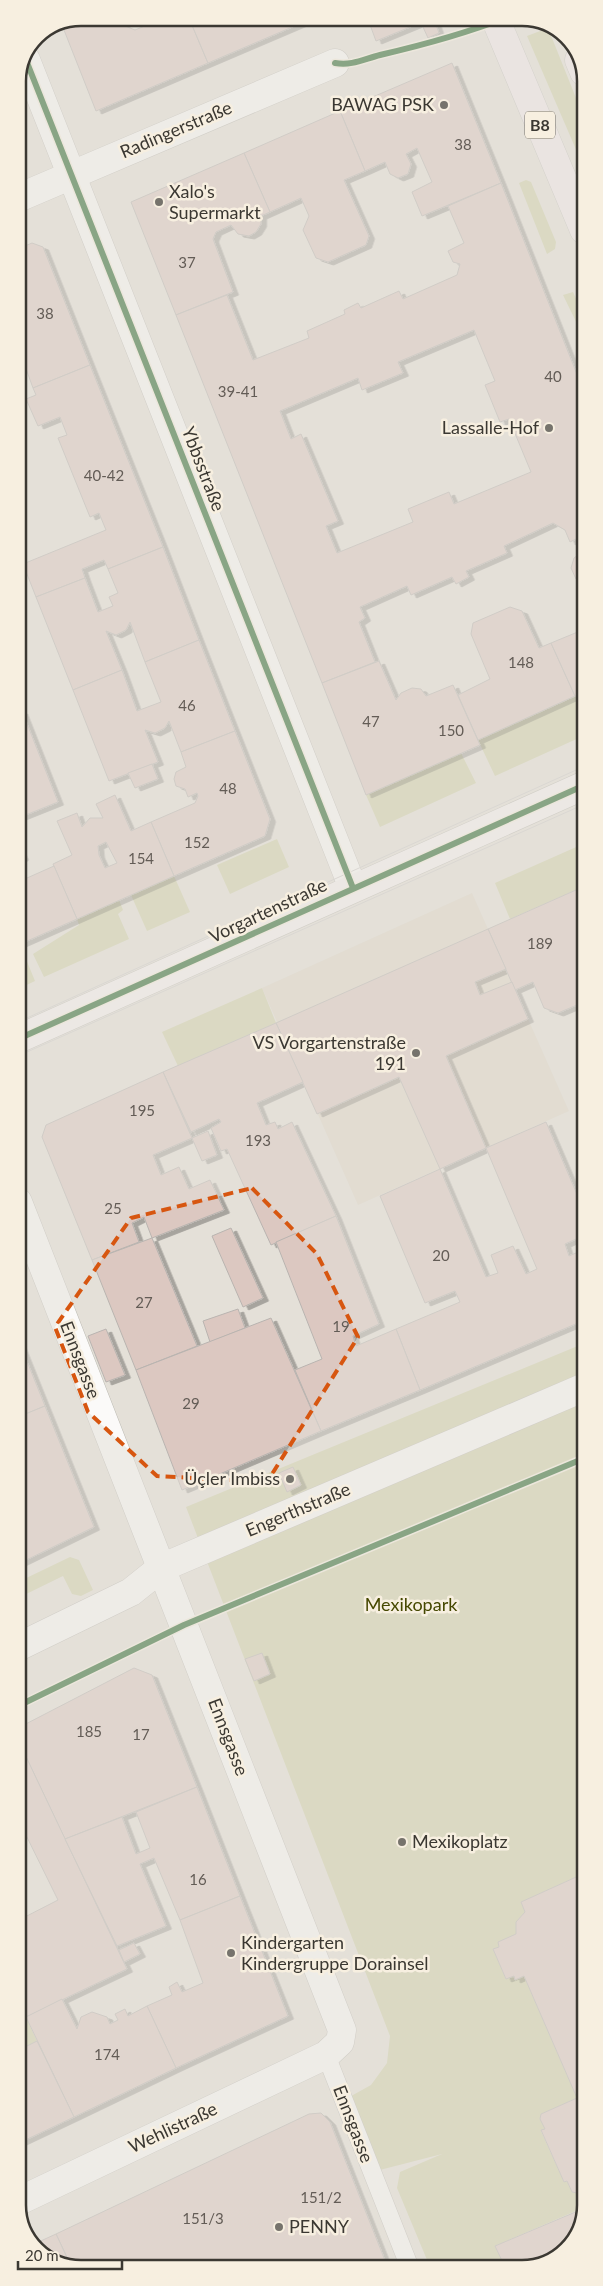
<svg xmlns="http://www.w3.org/2000/svg" width="603" height="2286" font-family="Lato,sans-serif">
<defs>
<filter id="shadow"><feDropShadow dx="5.5" dy="3" stdDeviation="0" flood-color="#0004"/></filter>
</defs>
<rect width="100%" height="100%" fill="#e4e0d8"/>
<path fill="#dfd7c8" d="M472,893L569,1111L358,1205L262,988Z"/>
<g fill="#d0d1a8">
<path d="M548,28L584,118V168L527,36Z"/>
<path d="M526,180L531,182L556,242L555,249L547,254L519,183Z"/>
<path d="M573,292L584,316V338L563,295Z"/>
<path d="M585,692V713L579,729L581,737L495,776L478,740Z"/>
<path d="M461,753L476,783L380,827L366,795Z"/>
<path d="M277,839L289,867L230,894L217,865Z"/>
<path d="M583,844L585,886L510,919L495,883Z"/>
<path d="M174,876L190,912L147,931L131,895Z"/>
<path d="M119,900L123,910L118,914L129,939L44,977L33,954L79,925L77,919Z"/>
<path d="M26,959L35,981L18,989V964Z"/>
<path d="M262,988L276,1023L178,1066L162,1032Z"/>
<path d="M585,1343V1873L521,1902L525,1912L516,1922V1934L499,1942V1947L493,1949L506,1979L513,1976L515,1979L524,1976L577,2098L541,2114L545,2129L541,2131L564,2182L567,2181L572,2192L577,2193L585,2189V2207L495,2246L505,2267H430L397,2188L400,2172L442,2154L372,2172L344,2100L371,2085L387,2063L390,2036L186,1507Z"/>
<path d="M70,1557L79,1560L93,1590L81,1596L72,1594L63,1576L18,1598V1582Z"/>
<path d="M18,1602L25,1621L18,1627Z"/>
<path d="M19,2002L37,2041L19,2050Z"/>
</g>
<g fill="#dcc8c1" stroke="#b9b4b0" fill-rule="evenodd" filter="url(#shadow)">
<path d="M81,17L122,18L125,26L135,30L164,18H189L208,63L96,111L62,25Z"/>
<path d="M189,18H302L304,22L208,63Z"/>
<path d="M302,18H315L304,22Z"/>
<path d="M379,18H432L376,41L369,22Z"/>
<path d="M435,22L439,33L428,38L423,27Z"/>
<path d="M452,63L501,183L422,216L412,192L432,182L417,148L406,154L411,164L408,174L398,178L390,174L385,162L365,171L340,111Z"/>
<path d="M340,111L365,171L344,180L369,236L366,245L328,262L316,258L303,230L309,216L301,198L270,212L244,153Z"/>
<path d="M244,153L270,212L261,216V224L256,232L249,236L238,234L231,225L216,232L213,239L233,292L176,315L131,202Z"/>
<path d="M501,183L584,392L585,582L576,579L571,568L574,558L582,552L576,539L570,542L565,530L553,523L504,546L507,553L466,571L469,577L456,584L452,577L411,595L407,586L360,607L365,618L359,622L375,662L322,683L176,315L227,295L253,360L309,338L307,331L345,314L344,310L358,303L361,308L399,291L403,299L457,275L460,264L453,262L448,251L464,243L448,206ZM474,330L495,381L485,385L500,422L509,419L531,472L454,504L449,492L408,509L413,522L337,553L326,526L338,521L301,434L291,439L280,411L358,378L362,390L403,373L398,362Z"/>
<path d="M32,243L43,247L90,365L33,388L25,366L18,368V249Z"/>
<path d="M90,365L163,547L108,569L104,560L82,569L85,578L36,597L23,564L106,530L99,513L90,517L58,438L67,435L60,417L38,426L26,399L36,395L33,388Z"/>
<path d="M163,547L199,640L145,662L130,622L126,630L116,635L106,631L122,670L73,690L36,597L85,578L98,612L113,606L109,597L118,593L108,569Z"/>
<path d="M510,607L522,611L539,648L551,643L575,696L478,740L458,695L490,679L471,634L473,623Z"/>
<path d="M585,629V692L575,696L551,643Z"/>
<path d="M199,640L235,731L181,752L169,721L165,728L155,733L145,730L158,762L109,781L73,690L122,670L137,711L161,702L145,662Z"/>
<path d="M379,661L396,700L401,693L412,688L421,689L426,696L453,685L480,745L366,795L322,683Z"/>
<path d="M22,711L58,802L18,818V712Z"/>
<path d="M235,731L270,819L265,836L174,876L151,822L195,803L198,796L197,793L188,797L185,789L176,786L174,779L176,772L186,767L181,752Z"/>
<path d="M152,764L158,779L135,788L128,773Z"/>
<path d="M115,795L131,831L151,822L174,876L77,919L53,864L72,855L57,821L77,813L82,827L90,818H103L96,804ZM106,842L117,863L105,868L99,855L98,846Z"/>
<path d="M18,847L23,857L18,862Z"/>
<path d="M54,866L77,919L18,945V882Z"/>
<path d="M585,886V1018L583,1019L577,1005L558,1013L544,1008L533,982L515,990L488,929Z"/>
<path d="M488,929L506,969L475,982L480,995L512,982L528,1019L446,1056L486,1148L440,1169L399,1077L317,1114L276,1023Z"/>
<path d="M276,1023L303,1082L257,1103L266,1125L275,1122L278,1129L292,1122L336,1216L271,1245L227,1149L221,1151L211,1128L221,1122L219,1119L191,1132L163,1072Z"/>
<path d="M163,1072L192,1138L153,1155L161,1175L179,1167L189,1189L210,1180L224,1210L152,1238L144,1217L132,1223L139,1242L92,1260L42,1137L46,1125Z"/>
<path d="M546,1122L585,1213V1235L565,1244L569,1256L585,1249V1320L420,1390L396,1329L460,1302L455,1291L425,1303L380,1196L440,1169L486,1277L498,1273L491,1255L513,1246L526,1274L537,1269L486,1148Z"/>
<path d="M208,1131L217,1155L202,1161L192,1138Z"/>
<path d="M336,1216L379,1324L353,1336L356,1346L396,1329L420,1390L321,1431L295,1370L322,1359L276,1242Z"/>
<path d="M231,1228L263,1298L243,1307L212,1236Z"/>
<path d="M152,1238L197,1346L136,1370L92,1260Z"/>
<path d="M238,1309L245,1328L210,1342L203,1321Z"/>
<path d="M271,1318L321,1431L182,1490L136,1370Z"/>
<path d="M106,1329L125,1375L106,1382L88,1336Z"/>
<path d="M18,1339L45,1406L18,1417Z"/>
<path d="M45,1406L94,1527L18,1564V1417Z"/>
<path d="M293,1467L301,1485L287,1492L279,1473Z"/>
<path d="M262,1653L270,1674L254,1681L245,1659Z"/>
<path d="M134,1668L152,1675L197,1787L65,1839L19,1742L18,1728Z"/>
<path d="M19,1742L127,1969L26,2017L19,2002V1920L58,1900L19,1821Z"/>
<path d="M197,1787L240,1896L180,1920L154,1858L140,1864L166,1926L117,1946L65,1839L122,1817L136,1854L150,1848L136,1812Z"/>
<path d="M585,1873V2189L577,2193L572,2192L567,2181L564,2182L541,2130L545,2129L540,2119L541,2114L577,2098L524,1976L515,1980L514,1976L506,1979L493,1949L499,1947L498,1942L516,1934V1922L525,1912L521,1902Z"/>
<path d="M240,1896L288,2016L176,2068L147,2006L172,1995L169,1987L177,1982L182,1992L203,1983L180,1920Z"/>
<path d="M134,1943L140,1954L124,1962L119,1950Z"/>
<path d="M62,1999L77,2029L81,2017L92,2012L107,2017L110,2024L118,2020L115,2014L125,2009L128,2016L147,2006L176,2068L74,2117L26,2017Z"/>
<path d="M37,2041L74,2117L19,2143V2050Z"/>
<path d="M321,2113L330,2122L388,2268H77L71,2266L56,2234L309,2114Z"/>
<path d="M585,2208L570,2247L534,2267H505L495,2246Z"/>
<path d="M56,2234L71,2266L39,2253L34,2244Z"/>
</g>
<g fill="none" stroke-linecap="round" stroke-linejoin="round">
<defs>
<path id="lane" d="M326,2055L410,2268"/>
<g id="street">
<path d="M26,60L353,888"/>
<path d="M18,198L335,63"/>
<path d="M18,1202L342,2030L340,2042L326,2055L19,2201"/>
<path d="M18,1647L131,1592L161,1568L585,1387"/>
</g>
<path id="secondary" d="M18,1039L585,785"/>
<g id="primary">
<path d="M495,18L584,230"/>
<path d="M579,60L584,72"/>
</g>
</defs>
<use href="#lane" stroke="#bcbab3" stroke-width="19"/>
<use href="#street" stroke="#bcbab3" stroke-width="29"/>
<use href="#secondary" stroke="#bcbab3" stroke-width="29"/>
<use href="#primary" stroke="#bfbdb9" stroke-width="29"/>
<use href="#lane" stroke="#fbfaf9" stroke-width="18"/>
<use href="#street" stroke="#fbfaf9" stroke-width="28"/>
<use href="#secondary" stroke="#f6f2f2" stroke-width="28"/>
<use href="#primary" stroke="#f1e9ea" stroke-width="28"/>
<g stroke="#cfcdcb" stroke-width="1">
<path d="M18,1022L585,766"/>
<path d="M18,1056L585,804"/>
</g>
<defs>
<g id="cycleway">
<path d="M26,60L353,888"/>
<path d="M335,63C352,66 364,59 380,55C423,45 464,34 505,18"/>
<path d="M18,1039L585,785"/>
<path d="M18,1706L184,1625L585,1458"/>
</g>
</defs>
<use href="#cycleway" stroke="#f7efe0" stroke-width="9"/>
<use href="#cycleway" stroke="#1b5e20" stroke-width="6"/>
</g>
<path d="M0 0H603V2286H0ZM252,1188L317,1254L358,1337L267,1482L157,1476L88,1412L55,1327L131,1218Z" fill="#e4e0d8" fill-opacity=".55" fill-rule="evenodd"/>
<path fill="none" stroke="#d75610" stroke-width="4" stroke-dasharray="10 6" stroke-linejoin="round" d="M252,1188L317,1254L358,1337L267,1482L157,1476L88,1412L55,1327L131,1218Z"/>
<g fill="#76736c" stroke="#f7efe0" stroke-width="2">
<circle cx="444" cy="105" r="5"/>
<circle cx="159" cy="202" r="5"/>
<circle cx="549" cy="428" r="5"/>
<circle cx="416" cy="1053" r="5"/>
<circle cx="290" cy="1479" r="5"/>
<circle cx="402" cy="1842" r="5"/>
<circle cx="231" cy="1953" r="5"/>
<circle cx="279" cy="2227" r="5"/>
</g>
<g text-anchor="middle" stroke-width="5" stroke-linejoin="round" paint-order="stroke">
<g font-size="15" fill="#635c56">
<text x="463" y="150">38</text>
<text x="187" y="268">37</text>
<text x="45" y="319">38</text>
<text x="553" y="382">40</text>
<text x="238" y="397">39-41</text>
<text x="104" y="481">40-42</text>
<text x="521" y="668">148</text>
<text x="187" y="711">46</text>
<text x="371" y="727">47</text>
<text x="451" y="736">150</text>
<text x="228" y="794">48</text>
<text x="197" y="848">152</text>
<text x="141" y="864">154</text>
<text x="540" y="949">189</text>
<text x="142" y="1116">195</text>
<text x="258" y="1146">193</text>
<text x="113" y="1214">25</text>
<text x="441" y="1261">20</text>
<text x="144" y="1308">27</text>
<text x="341" y="1332">19</text>
<text x="191" y="1409">29</text>
<text x="89" y="1737">185</text>
<text x="141" y="1740">17</text>
<text x="198" y="1885">16</text>
<text x="107" y="2060">174</text>
<text x="321" y="2203">151/2</text>
<text x="203" y="2224">151/3</text>
</g>
<rect fill="#f7efe0" stroke="#736f66" stroke-width="1" x="525" y="111.5" width="30" height="27" rx="4"/>
<g font-size="16" font-weight="bold" fill="#3b3832">
<text x="540" y="131">B8</text>
</g>
<g font-size="18" fill="#3b3832" stroke="#f7efe0" text-anchor="end">
<text x="434" y="111">BAWAG PSK</text>
<text x="169" y="198" text-anchor="start">Xalo's<tspan x="169" dy="21">Supermarkt</tspan></text>
<text x="539" y="434">Lassalle-Hof</text>
<text x="406" y="1049">VS Vorgartenstraße<tspan x="406" dy="21">191</tspan></text>
<text x="280" y="1485">Üçler Imbiss</text>
<text x="412" y="1848" text-anchor="start">Mexikoplatz</text>
<text x="241" y="1949" text-anchor="start">Kindergarten<tspan x="241" dy="21">Kindergruppe Dorainsel</tspan></text>
<text x="289" y="2233" text-anchor="start">PENNY</text>
</g>
<g font-size="18" fill="#3b3832" stroke="#f7efe0">
<text transform="translate(176 130) rotate(-23)" y="6">Radingerstraße</text>
<text transform="translate(203 469) rotate(69)" y="6">Ybbsstraße</text>
<text transform="translate(268 911) rotate(-25)" y="6">Vorgartenstraße</text>
<text transform="translate(80 1360) rotate(69)" y="6">Ennsgasse</text>
<text transform="translate(298 1510) rotate(-23)" y="6">Engerthstraße</text>
<text transform="translate(228 1737) rotate(69)" y="6">Ennsgasse</text>
<text transform="translate(353 2124) rotate(69)" y="6">Ennsgasse</text>
<text transform="translate(173 2128) rotate(-25)" y="6">Wehlistraße</text>
</g>
<g font-size="18" fill="#464800" stroke="#f7efe0">
<text x="411" y="1611">Mexikopark</text>
</g>
</g>
<path d="M0 0H603V2286H0ZM81 26H522A55 55 0 0 1 577 81V2205A55 55 0 0 1 522 2260H81A55 55 0 0 1 26 2205V81A55 55 0 0 1 81 26Z" fill="#f7efe0" fill-rule="evenodd"/>
<path fill="none" stroke="#3b3832" stroke-width="2.5" d="M81 26H522A55 55 0 0 1 577 81V2205A55 55 0 0 1 522 2260H81A55 55 0 0 1 26 2205V81A55 55 0 0 1 81 26Z"/>
<path d="M18 2261v8h104v-8" fill="none" stroke="#3b3832" stroke-width="2.5"/>
<text x="25" y="2261" font-size="15" fill="#3b3832" stroke="#f7efe0" stroke-width="4" paint-order="stroke">20 m</text>
</svg>
